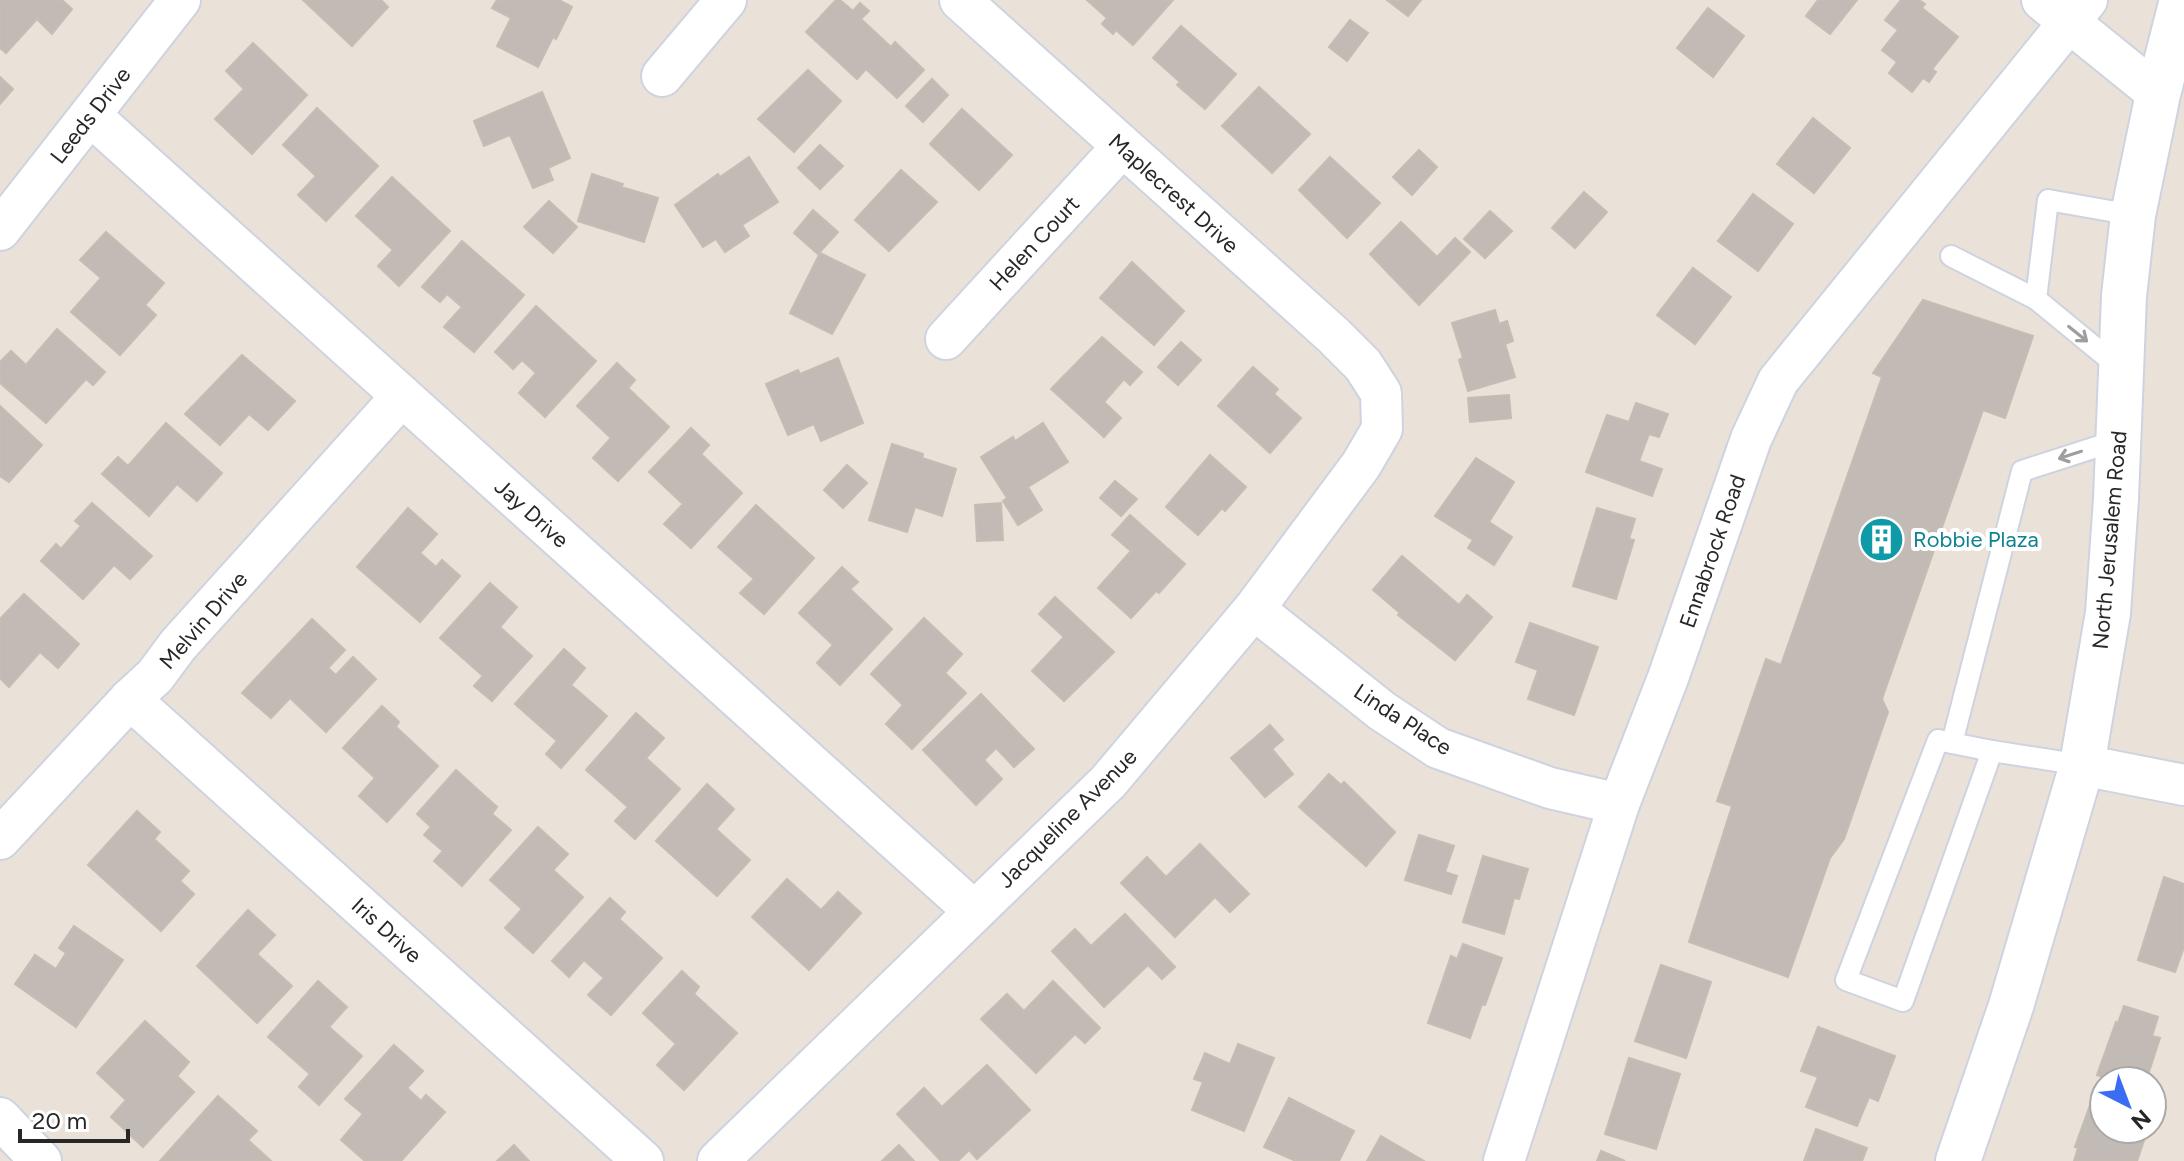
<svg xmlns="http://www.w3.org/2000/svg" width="2184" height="1161" font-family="Figtree,sans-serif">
<rect width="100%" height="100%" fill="#eae1d9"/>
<g fill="#c2bbb5" stroke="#c4bdb3" stroke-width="2">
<path d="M0,0H62L72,9L52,34L37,19L6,53L0,48Z"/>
<path d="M303,0H381L388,7L352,46Z"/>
<path d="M497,0H559L572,7L556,39L553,37L538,67L497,46L511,18L492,8Z"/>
<path d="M836,0H840L853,11L860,3L869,11L861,19L891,47L895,42L924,70L897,98L866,69L857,79L806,32Z"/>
<path d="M1087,0H1173L1133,45L1116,30L1113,34L1102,24L1107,18Z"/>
<path d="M1387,0H1421L1408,16Z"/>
<path d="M1818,0H1857L1830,34L1806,16Z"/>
<path d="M1901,0H1919L1925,4L1922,8L1958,37L1932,69L1936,72L1929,82L1923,78L1912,92L1889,73L1897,62L1882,50L1898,30L1885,20Z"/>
<path d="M1708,8L1744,36L1713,77L1677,48Z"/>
<path d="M1350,20L1368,33L1347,61L1329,47Z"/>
<path d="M1181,26L1236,74L1205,109L1177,85L1180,82L1153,58Z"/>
<path d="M253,43L307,95L252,154L215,119L244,89L226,71Z"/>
<path d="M808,70L841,101L794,152L758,119Z"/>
<path d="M0,77L13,89L0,104Z"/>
<path d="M932,79L948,95L923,122L906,106Z"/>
<path d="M1259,87L1310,134L1272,173L1222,126Z"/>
<path d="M542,92L570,158L548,168L553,180L533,188L510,135L484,146L474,121Z"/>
<path d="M317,108L378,166L326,221L298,195L316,176L283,145Z"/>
<path d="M962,109L1012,155L979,190L930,144Z"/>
<path d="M1813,118L1850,148L1814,193L1777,164Z"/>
<path d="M820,145L843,166L820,189L798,168Z"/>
<path d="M1419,150L1437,167L1412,195L1393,177Z"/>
<path d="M749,157L778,202L742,225L749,236L725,252L716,239L703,247L675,205L718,174L720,177Z"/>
<path d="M1330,157L1380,203L1347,238L1299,190Z"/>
<path d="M901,170L937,202L889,251L855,220Z"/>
<path d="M592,174L623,184L621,187L658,198L644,242L578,221Z"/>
<path d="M392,177L450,231L399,286L378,266L393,250L356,216Z"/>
<path d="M1584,192L1607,212L1575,248L1552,228Z"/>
<path d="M1753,194L1793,224L1758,271L1718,241Z"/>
<path d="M549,201L577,227L553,253L524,227Z"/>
<path d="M813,210L838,232L818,254L794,233Z"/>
<path d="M1490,211L1512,231L1485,258L1464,239Z"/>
<path d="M1401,222L1437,257L1455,238L1470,252L1419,305L1370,254Z"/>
<path d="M106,232L164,283L145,305L156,315L120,355L71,312L101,278L80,260Z"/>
<path d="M462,241L524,295L474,352L444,327L462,307L447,294L440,302L422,287Z"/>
<path d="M820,253L865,275L832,334L790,313Z"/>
<path d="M1132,262L1184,311L1154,345L1100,298Z"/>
<path d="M1693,268L1731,297L1695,344L1657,315Z"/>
<path d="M1923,300L2033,336L2005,418L1983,410L1882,699L1888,712L1844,839L1830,858L1788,977L1689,942L1732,806L1717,801L1766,659L1781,665L1882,377L1873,373Z"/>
<path d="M536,306L596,361L545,417L519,393L536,373L522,360L513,369L495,352Z"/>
<path d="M1495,310L1499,324L1507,321L1513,341L1505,344L1515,377L1468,391L1459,360L1463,358L1452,323Z"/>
<path d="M57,329L105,372L93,385L86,379L46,423L0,383V362L11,351L26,365Z"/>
<path d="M1102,337L1142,372L1130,385L1124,379L1104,402L1121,418L1104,437L1051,389Z"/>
<path d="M1181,342L1201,360L1178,385L1158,367Z"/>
<path d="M242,355L295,401L268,430L249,414L220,445L185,414Z"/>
<path d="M838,358L863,423L821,441L814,424L788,435L766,384L798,370L800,374Z"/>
<path d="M617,363L635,380L628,388L669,427L618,481L593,458L611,438L577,406Z"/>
<path d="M1253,367L1278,389L1274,394L1301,418L1270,453L1218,406Z"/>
<path d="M1509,395L1511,418L1470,422L1468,398Z"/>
<path d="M1636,403L1668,414L1659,437L1649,434L1639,461L1662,469L1652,496L1586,472L1607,415L1629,422Z"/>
<path d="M0,406L42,445L9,482L0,476Z"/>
<path d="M166,423L222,473L197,501L177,484L149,516L102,474L118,457L128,466Z"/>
<path d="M1043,423L1068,462L1028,487L1042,510L1018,525L1003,501L1007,498L981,457L1013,437L1015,441Z"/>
<path d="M691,428L709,445L701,454L742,493L691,548L664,524L683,504L649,472Z"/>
<path d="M892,444L923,454L922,458L956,469L942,516L915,507L907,532L869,520Z"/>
<path d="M1210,455L1246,487L1225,511L1222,508L1198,535L1166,507Z"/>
<path d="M1476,458L1514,482L1489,522L1512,537L1494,565L1468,548L1473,540L1435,516Z"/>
<path d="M847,465L867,483L843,508L824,490Z"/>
<path d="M1115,481L1137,499L1121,516L1100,498Z"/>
<path d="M92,503L152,556L130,579L114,565L83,599L41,561L56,544L61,549L81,526L75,521Z"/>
<path d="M1001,503L1003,540L977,541L975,505Z"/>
<path d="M756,505L814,558L764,614L740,593L754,579L718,547Z"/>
<path d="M408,508L437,534L420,553L436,567L442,560L460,576L420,622L357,567Z"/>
<path d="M1597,508L1635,519L1629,539L1634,540L1616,599L1573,586Z"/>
<path d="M1130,515L1185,564L1159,593L1156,591L1131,618L1098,588L1131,551L1112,535Z"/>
<path d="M1402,556L1459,605L1467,595L1492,617L1455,660L1398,615L1400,613L1373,590Z"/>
<path d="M842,567L858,582L850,589L892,629L840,685L817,663L833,645L799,613Z"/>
<path d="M490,583L517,607L500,627L532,656L492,701L474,686L483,676L440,638Z"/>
<path d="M24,594L79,644L58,668L40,652L9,687L0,678V619Z"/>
<path d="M1055,597L1114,652L1064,701L1032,671L1064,637L1039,614Z"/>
<path d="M924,618L962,654L945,673L966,693L912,749L886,724L903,705L871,674Z"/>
<path d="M312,619L345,650L328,668L336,675L353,657L376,679L326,732L290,698L271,718L242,693Z"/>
<path d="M1530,623L1598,647L1574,715L1528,699L1538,670L1516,662Z"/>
<path d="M564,649L585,668L571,685L607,716L561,768L546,754L557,741L515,704Z"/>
<path d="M981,694L1034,749L1014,767L996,748L984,760L1002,779L976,805L923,750Z"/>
<path d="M382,706L399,722L396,727L438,766L387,822L359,796L375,778L343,748Z"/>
<path d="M636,713L664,738L646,758L680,789L635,839L615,821L628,807L586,770Z"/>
<path d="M1270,725L1283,740L1272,749L1293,774L1265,797L1231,758Z"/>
<path d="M456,770L497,807L492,814L511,830L462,886L434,861L443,851L424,835L431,827L417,814Z"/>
<path d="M1329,774L1341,785L1344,782L1395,832L1366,866L1299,807Z"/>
<path d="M707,784L734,809L716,829L750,860L717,896L656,841Z"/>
<path d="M137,811L160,832L154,839L189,871L180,881L194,894L161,931L88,865Z"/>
<path d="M538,827L568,854L553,870L583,897L533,953L505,928L522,909L490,880Z"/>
<path d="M1419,835L1454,846L1445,872L1457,876L1451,894L1405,880Z"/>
<path d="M1200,844L1249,894L1230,912L1215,897L1175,937L1121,883L1147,857L1166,877Z"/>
<path d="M1483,856L1528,869L1519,899L1514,898L1504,934L1463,922Z"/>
<path d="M2164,877L2184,884V947L2175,972L2138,960Z"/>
<path d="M787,879L821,910L838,892L861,913L809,970L752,917Z"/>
<path d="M610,898L625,912L619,919L662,958L611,1015L588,995L604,978L584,960L569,977L552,961Z"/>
<path d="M248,910L275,935L257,954L292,986L257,1023L197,966Z"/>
<path d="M1125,914L1175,967L1162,979L1148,965L1104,1007L1052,951L1075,929L1091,946Z"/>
<path d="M74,926L123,960L76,1027L15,984L35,955L56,969L66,953L59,948Z"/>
<path d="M1463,944L1502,958L1485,1005L1482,1004L1470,1038L1428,1023L1451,956L1457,959Z"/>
<path d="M1661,965L1711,982L1686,1058L1635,1041Z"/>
<path d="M682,971L699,987L694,994L737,1033L684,1090L657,1065L676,1044L643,1013Z"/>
<path d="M318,981L347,1007L329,1027L362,1056L319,1105L299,1087L310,1074L268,1037Z"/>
<path d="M1053,981L1100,1028L1085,1043L1075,1034L1036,1073L981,1019L1007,994L1024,1011Z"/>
<path d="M2124,1006L2158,1017L2152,1036L2160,1038L2146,1081H2115L2097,1075L2116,1022L2118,1023Z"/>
<path d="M145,1021L189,1062L177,1076L194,1092L143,1147L111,1117L126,1100L97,1073Z"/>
<path d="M1818,1027L1895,1056L1878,1101L1869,1097L1857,1126L1806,1107L1818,1077L1801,1071Z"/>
<path d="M1238,1044L1274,1058L1244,1131L1192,1110L1203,1082L1194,1079L1205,1053L1230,1064Z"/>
<path d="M394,1045L423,1071L407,1088L421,1101L426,1095L445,1112L401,1161H365L341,1140L363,1114L345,1099Z"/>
<path d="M1629,1058L1680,1074L1656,1149L1605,1134Z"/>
<path d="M987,1065L1030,1110L977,1159L969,1150L958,1161H941L897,1114L924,1088L942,1107Z"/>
<path d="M218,1096L257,1131L248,1140L271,1161H160Z"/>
<path d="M2093,1097L2104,1100V1129H2148L2137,1161H2074L2078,1148L2075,1147Z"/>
<path d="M1289,1098L1354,1131L1339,1161H1296L1264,1147Z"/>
<path d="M1816,1129L1867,1148L1862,1161H1804Z"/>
<path d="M1381,1136L1424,1161H1367Z"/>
<path d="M514,1145L529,1161H497Z"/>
<path d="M899,1145L914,1161H882Z"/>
<path d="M1601,1151L1625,1161H1597Z"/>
</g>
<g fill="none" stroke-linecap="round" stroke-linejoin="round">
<defs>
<g id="service">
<path d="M1951,256L2036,299L2120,368"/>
<path d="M2036,299L2048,200L2133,215"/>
<path d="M1952,743L1992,751L1903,1001L1846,980L1938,740L1952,743L2022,471L2118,440"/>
<path d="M1992,751L2082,765"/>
</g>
<g id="minor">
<path d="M2042,0L2158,94"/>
<path d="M662,76L726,0"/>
<path d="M91,116L974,911"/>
<path d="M0,230L180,0"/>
<path d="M946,339L1122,147"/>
<path d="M1254,609L1382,711L1438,748L1550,788L1619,804"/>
<path d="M130,699L643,1161"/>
<path d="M2082,765L2184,785"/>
<path d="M0,839L130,699L155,676L178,645L402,396"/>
<path d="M0,1118L41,1161"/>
<path d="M718,1161L1108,782L1254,609L1361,465L1382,429L1381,393L1363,365L1333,335L960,0"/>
<path d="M1504,1161L1619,804L1668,678L1751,439L1778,381L2087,0"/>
</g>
<path id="secondary" d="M1958,1161L2011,1006L2082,765L2108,613L2116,499L2124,296L2133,215L2158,94L2182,0"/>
</defs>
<use href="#service" stroke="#ced3e0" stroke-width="24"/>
<use href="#minor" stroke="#ced3e0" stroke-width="44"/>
<use href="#secondary" stroke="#ced3e0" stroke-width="48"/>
<use href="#service" stroke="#fff" stroke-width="20"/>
<use href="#minor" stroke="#fff" stroke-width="40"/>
<use href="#secondary" stroke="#fff" stroke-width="44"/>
</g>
<defs><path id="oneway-shaft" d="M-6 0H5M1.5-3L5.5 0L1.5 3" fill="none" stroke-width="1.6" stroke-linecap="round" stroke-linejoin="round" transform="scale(2)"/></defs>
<g stroke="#9e9e9e">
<use href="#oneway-shaft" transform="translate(2078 334) rotate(39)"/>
<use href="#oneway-shaft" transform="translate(2070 455) rotate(162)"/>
</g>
<defs>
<symbol id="building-disc" viewBox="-11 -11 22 22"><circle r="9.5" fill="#0f9aa8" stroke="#fff"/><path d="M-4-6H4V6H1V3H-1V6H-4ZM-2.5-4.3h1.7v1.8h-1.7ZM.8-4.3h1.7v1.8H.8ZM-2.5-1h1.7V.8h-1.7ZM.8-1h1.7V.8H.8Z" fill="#fff"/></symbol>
</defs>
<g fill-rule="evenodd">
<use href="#building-disc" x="1856" y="514" width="51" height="51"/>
</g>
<g text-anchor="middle" stroke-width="8" stroke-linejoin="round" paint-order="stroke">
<g font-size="22" fill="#272727" stroke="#fff">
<text transform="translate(90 115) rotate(-52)" y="8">Leeds Drive</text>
<text transform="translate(1174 193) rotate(42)" y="8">Maplecrest Drive</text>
<text transform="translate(1034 243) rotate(-47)" y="8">Helen Court</text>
<text transform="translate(532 513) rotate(42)" y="8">Jay Drive</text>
<text transform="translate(2109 540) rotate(-85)" y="8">North Jerusalem Road</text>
<text transform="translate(1712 551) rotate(-71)" y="8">Ennabrock Road</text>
<text transform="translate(203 620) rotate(-49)" y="8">Melvin Drive</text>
<text transform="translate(1403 719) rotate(33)" y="8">Linda Place</text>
<text transform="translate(1067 818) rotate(-45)" y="8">Jacqueline Avenue</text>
<text transform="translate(387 930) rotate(42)" y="8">Iris Drive</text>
</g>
<g font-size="22" fill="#0d838f" stroke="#fff" text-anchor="start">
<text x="1913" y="547">Robbie Plaza</text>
</g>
</g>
<g transform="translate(2128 1105) rotate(138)"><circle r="38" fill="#ffffff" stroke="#a9a9a9" stroke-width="2"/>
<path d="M0-6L14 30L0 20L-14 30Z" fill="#3b6df4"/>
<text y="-12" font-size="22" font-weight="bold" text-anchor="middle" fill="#272727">N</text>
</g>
<path d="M20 1129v12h108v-12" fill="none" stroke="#272727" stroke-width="4"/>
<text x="32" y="1129" font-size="24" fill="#272727" stroke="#ffffff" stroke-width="6" paint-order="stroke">20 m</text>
</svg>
